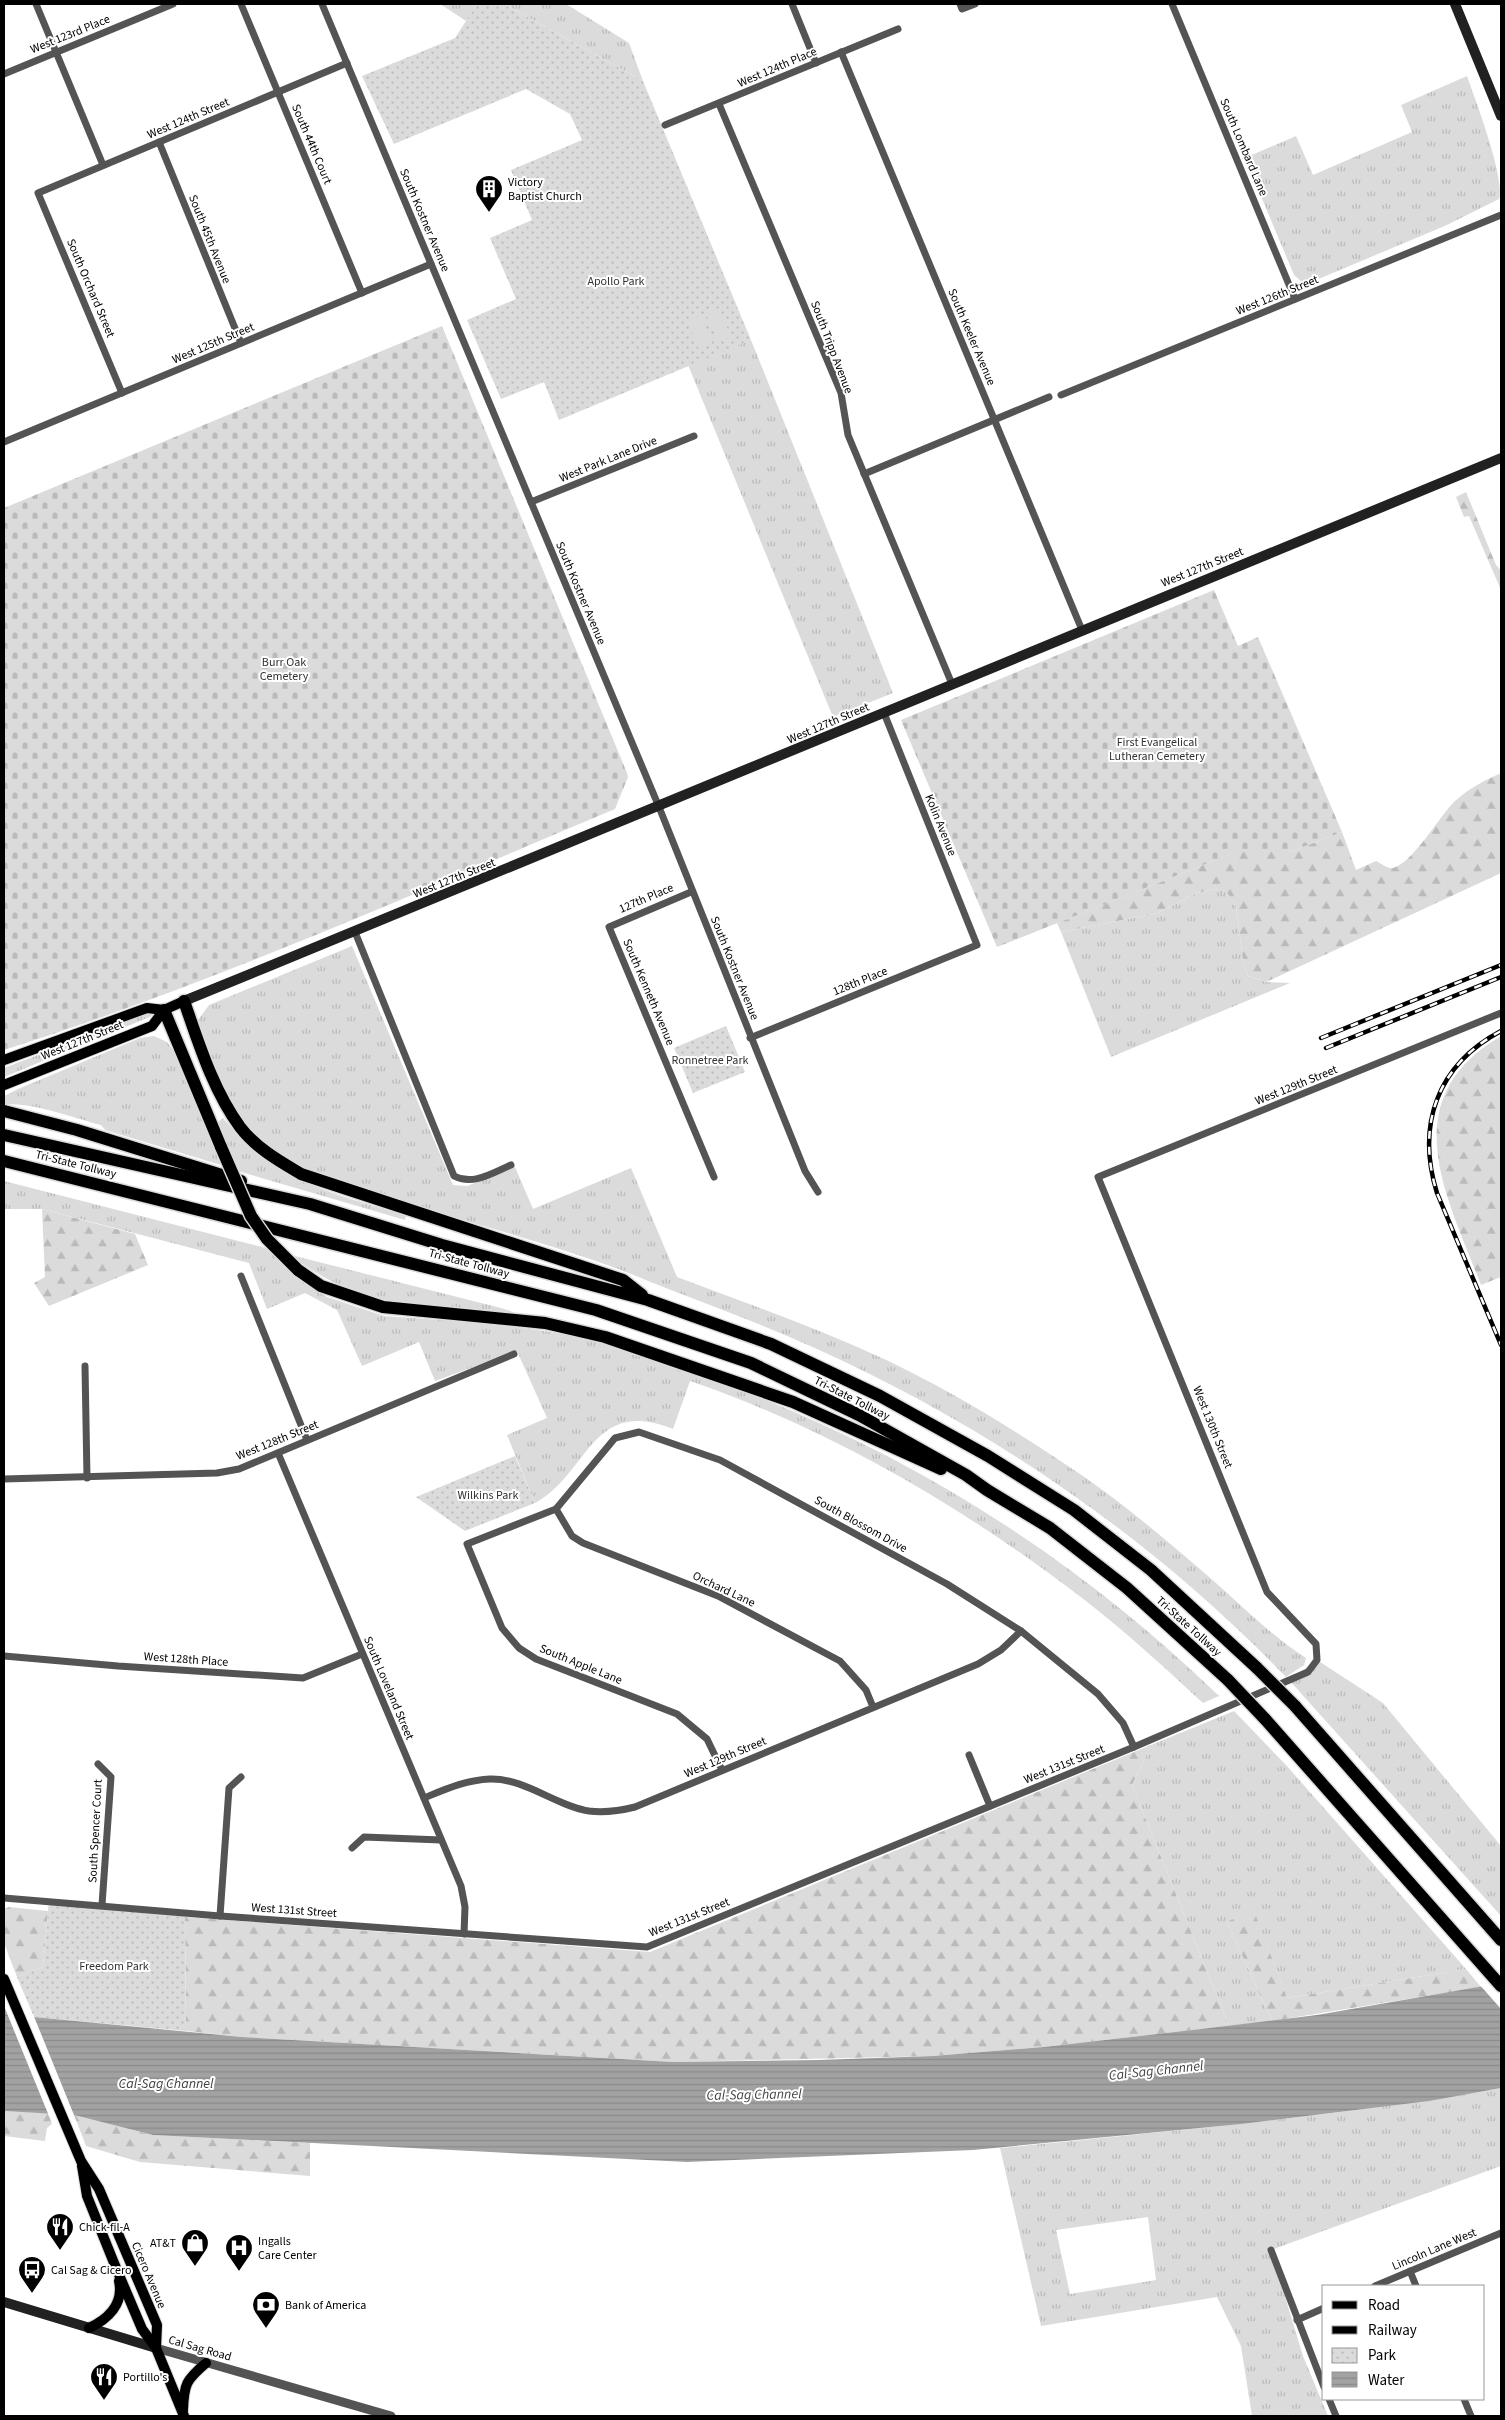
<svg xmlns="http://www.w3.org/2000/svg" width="1505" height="2420" font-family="'Source Sans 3',sans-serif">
<defs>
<pattern id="grass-tufts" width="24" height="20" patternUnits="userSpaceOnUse" patternTransform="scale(1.25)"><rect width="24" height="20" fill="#dbdbdb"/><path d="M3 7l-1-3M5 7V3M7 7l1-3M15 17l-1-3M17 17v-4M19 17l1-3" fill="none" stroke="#bababa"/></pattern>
<pattern id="forest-firs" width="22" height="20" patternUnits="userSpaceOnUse" patternTransform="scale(1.25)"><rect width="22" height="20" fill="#dbdbdb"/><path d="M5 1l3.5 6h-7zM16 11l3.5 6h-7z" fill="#bababa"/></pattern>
<pattern id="cemetery-stones" width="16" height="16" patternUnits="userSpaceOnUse" patternTransform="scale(1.25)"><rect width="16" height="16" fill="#dbdbdb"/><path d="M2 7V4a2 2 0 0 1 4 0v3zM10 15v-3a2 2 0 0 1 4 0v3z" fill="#bababa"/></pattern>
<pattern id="park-dots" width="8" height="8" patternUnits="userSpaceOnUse" patternTransform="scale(1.25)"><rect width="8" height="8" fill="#dbdbdb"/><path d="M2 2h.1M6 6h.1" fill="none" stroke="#bababa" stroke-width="1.8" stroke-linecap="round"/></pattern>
<pattern id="water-rules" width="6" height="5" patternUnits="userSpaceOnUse" patternTransform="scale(1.25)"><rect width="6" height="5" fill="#a2a2a2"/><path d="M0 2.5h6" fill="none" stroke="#8a8a8a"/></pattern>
</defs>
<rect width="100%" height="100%" fill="#fff"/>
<g fill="url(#grass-tufts)" fill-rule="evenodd">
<path d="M440,4H477L466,21Z"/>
<path d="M504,4H566L629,43L643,81Z"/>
<path d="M1467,76C1476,102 1505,177 1499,199L1447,225L1309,283L1301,281L1294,275L1245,158L1296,136L1313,175L1412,132L1401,105Z"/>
<path d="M751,340L893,693L833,717L688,365Z"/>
<path d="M1214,889L1227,891L1236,905L1243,961L1248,976L1266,982L1290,983L1111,1057L1061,932L1158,913L1197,893Z"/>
<path d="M352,946L453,1185L467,1186L515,1167L533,1209L631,1168L677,1277C746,1303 817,1328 884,1359C952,1391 1018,1432 1080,1474C1128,1507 1172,1545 1216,1583C1245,1609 1273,1637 1306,1658L1304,1665L1286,1677C1153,1539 992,1428 817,1349C769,1327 720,1309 671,1290C650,1282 630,1273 610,1266C542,1242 472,1223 403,1202C363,1190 316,1180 281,1156C232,1123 218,1078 198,1026V1020L209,1005Z"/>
<path d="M150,1012L152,1016L4,1077V1068Z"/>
<path d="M154,1036L167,1042L176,1054L221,1165L105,1130L101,1125C78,1119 26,1100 4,1105V1096L18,1089L140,1038Z"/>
<path d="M223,1118C277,1183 330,1192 406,1216L405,1220L238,1171L218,1122Z"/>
<path d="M4,1181L266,1248L311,1287L327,1297L384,1316C448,1321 513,1323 576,1337C619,1346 660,1361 702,1376C897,1444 1071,1553 1219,1696L1203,1703C1165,1668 1127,1633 1086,1601C967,1509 832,1430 690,1381L673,1429C591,1396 589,1474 535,1503L507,1435L547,1418L517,1351L435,1381L419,1342L362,1366L337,1310L305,1293L267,1309L249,1263L42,1209H4Z"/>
<path d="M291,1255L501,1308L511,1311L512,1313C428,1306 361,1311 291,1255Z"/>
<path d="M1317,1660L1383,1703L1501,1846V1916L1289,1680Z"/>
<path d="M1234,1711L1286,1765L1466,1969L1287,1998L1253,1909L1227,1922L1272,2021L1229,2026L1132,1785L1151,1745Z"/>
<path d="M1501,2088V2166L1271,2250L1303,2356L1328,2416H1252L1241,2346L1217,2297L1041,2326L1000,2148C1167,2131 1335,2117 1501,2088ZM1148,2217L1156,2280L1070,2294L1056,2230Z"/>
</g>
<g fill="url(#forest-firs)">
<path d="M1466,492L1496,565L1501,571V590L1469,516L1464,517L1456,497Z"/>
<path d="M1501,773V873L1266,982L1248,976L1243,961L1236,905L1226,891L1214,889L1197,893L1158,913L1061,932L1057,923L1236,852H1290L1342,832L1356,870L1376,861C1381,863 1387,869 1393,868C1413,863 1440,815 1455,801C1468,789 1485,780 1501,773Z"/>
<path d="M1501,1036V1277L1481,1285C1447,1196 1392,1100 1501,1036Z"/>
<path d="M42,1209L135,1234L148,1265L49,1306L34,1283L45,1277Z"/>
<path d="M1151,1745L1132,1785L1229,2026L1044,2047L933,2056L673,2062L242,2037L186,2031L185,1917L650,1952Z"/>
<path d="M9,1907L48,1911L43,1967L17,1977L4,1943V1909Z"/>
<path d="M1253,1908L1287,1998L1466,1969L1481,1987L1272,2021L1227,1922Z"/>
<path d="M4,2111L48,2113L52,2124L47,2128L45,2141L4,2136Z"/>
<path d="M74,2115L153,2135L310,2143V2176L140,2162L86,2146Z"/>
</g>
<g fill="url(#cemetery-stones)">
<path d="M442,326L627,773L628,777L615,809C413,894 212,984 4,1050V508Z"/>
<path d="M1214,590L1238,646L1258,637L1342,832L1290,852H1236L997,947L901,720Z"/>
</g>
<g fill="url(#park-dots)">
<path d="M477,4H504L643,81L751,340L559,420L544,382L501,399L467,320L516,299L490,238L532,220L511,170L582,140L570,114L526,89L394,144L362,76L455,38Z"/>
<path d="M726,1026L745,1072L693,1093L674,1048Z"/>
<path d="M515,1456L535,1503L465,1531L416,1497Z"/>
<path d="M49,1901L185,1913L186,2031L34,2017L17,1977L43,1967Z"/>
</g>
<g fill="#dbdbdb">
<path d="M719,308L731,337L718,342L706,313Z"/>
<path d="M701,315L712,344L699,349L687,321Z"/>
</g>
<path fill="url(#water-rules)" d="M1501,1983V2088L1429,2101L1241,2124L973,2150L687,2162L153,2135L74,2115L4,2111V2008L34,2017L242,2037L673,2062L819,2060L933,2056L1044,2047L1201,2029L1317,2015Z"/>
<g fill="#fff">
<path d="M1501,1981V2009L1479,1984Z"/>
<path d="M4,2006L33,2014L74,2115L69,2117L49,2116Z"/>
</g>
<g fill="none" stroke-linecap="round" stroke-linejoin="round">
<defs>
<g id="primary">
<path d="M4,1060L147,1008L164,1010L184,1001"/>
<path d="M4,1085L152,1026L164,1010"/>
<path d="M4,1979L81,2161L99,2189L157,2325L156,2348"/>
<path d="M82,2166L87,2196L114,2263L142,2329L156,2348L184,2416"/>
<path d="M89,2328C108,2319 124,2304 119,2281"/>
<path d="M183,2410C184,2384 186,2380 206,2363"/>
</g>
<g id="motorway">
<path d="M184,1001C199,1044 213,1090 240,1127C256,1148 279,1161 301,1174L623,1280L642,1295"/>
<path d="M164,1010L221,1147"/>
<path d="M4,1111L77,1130L241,1181"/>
<path d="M4,1135L310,1204L442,1245L648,1300L771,1344L880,1396L988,1456L1074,1510L1151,1570L1257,1668"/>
<path d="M4,1161L596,1310L751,1363L859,1415L966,1475L987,1490L1050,1528L1127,1588L1228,1680"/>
<path d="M298,1270L321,1286L383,1307L545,1323L605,1337L793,1402L941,1469"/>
<path d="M1295,1706L1501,1940"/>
<path d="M1265,1719L1501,1986"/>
</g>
</defs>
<use href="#primary" stroke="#dbdbdb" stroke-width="12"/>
<use href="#motorway" stroke="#dbdbdb" stroke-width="15"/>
<g stroke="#545454" stroke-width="7">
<path d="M36,4L103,165"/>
<path d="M241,4L362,293"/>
<path d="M322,4L659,807L805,1171L818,1192"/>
<path d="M792,4L816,63"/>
<path d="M960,4L962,9L975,4"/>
<path d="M1172,4L1295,299"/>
<path d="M841,52L1082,630"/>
<path d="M4,74L173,4"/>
<path d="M719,104L841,393L848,435L952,684"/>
<path d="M665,125L898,29"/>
<path d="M159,142L241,343"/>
<path d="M122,393L38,193L347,63"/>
<path d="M1061,395L1501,215"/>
<path d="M4,442L431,264"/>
<path d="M864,474L1049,397"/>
<path d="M531,502L694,436"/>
<path d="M691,892L609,927L714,1177"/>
<path d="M355,932L454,1176C473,1186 492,1173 511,1165"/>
<path d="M750,1038L977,945L884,713"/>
<path d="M241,1276L307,1440"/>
<path d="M85,1366L87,1478"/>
<path d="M278,1453L461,1886L465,1907L464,1934"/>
<path d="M4,1479L217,1473L239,1469L514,1354"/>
<path d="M556,1509L572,1536L583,1543L718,1596L840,1661L866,1690L873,1707"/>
<path d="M4,1656L118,1666L303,1678L362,1654"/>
<path d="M969,1755L990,1806"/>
<path d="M98,1764L111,1777L102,1905"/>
<path d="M722,1770L707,1739L677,1714L536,1659L519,1648L502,1628L467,1544L556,1509L615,1438L639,1432L720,1460L947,1584L1021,1631L1098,1694L1123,1723L1134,1747"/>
<path d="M424,1798C446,1789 466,1780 490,1779C525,1778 556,1806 589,1811C606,1813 619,1811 635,1807L978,1664L1001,1650L1021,1631"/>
<path d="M352,1848L364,1837L441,1840"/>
<path d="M4,1898L220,1916L647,1947L1134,1747L1308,1672L1317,1660L1316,1644L1267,1592L1098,1177L1501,1013"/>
<path d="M220,1916L229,1788L241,1777"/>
<path d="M1271,2250L1324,2387"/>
<path d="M1410,2271L1416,2286"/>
<path d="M1375,2286L1501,2233"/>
<path d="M1297,2320L1324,2308"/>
<path d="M1329,2399L1336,2416"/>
<path d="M1464,2399L1471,2416"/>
</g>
<path stroke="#545454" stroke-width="9" d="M156,2348L391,2416"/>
<g stroke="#212121" stroke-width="10">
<path d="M1455,4L1501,116"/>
<path d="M184,1001C624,822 1062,638 1501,458"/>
<path d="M4,2302L156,2348"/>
</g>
<use href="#primary" stroke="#000" stroke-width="10"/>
<use href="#motorway" stroke="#000" stroke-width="12"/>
<defs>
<g id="rail">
<path d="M1501,1031C1437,1065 1416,1125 1437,1193L1501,1345"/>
<path d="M1321,1038L1501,965"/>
<path d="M1326,1048L1501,977"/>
</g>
</defs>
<use href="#rail" stroke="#000" stroke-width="4.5"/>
<use href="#rail" stroke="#fff" stroke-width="2.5" stroke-dasharray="8" stroke-linecap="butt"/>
<defs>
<g id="motorway-bridge">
<path d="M221,1147L251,1216L267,1239L298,1270"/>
<path d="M1257,1668L1295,1706"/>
<path d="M1228,1680L1265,1719"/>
</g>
</defs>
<use href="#motorway-bridge" stroke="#dbdbdb" stroke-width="15" stroke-linecap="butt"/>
<use href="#motorway-bridge" stroke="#000" stroke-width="12"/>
</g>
<defs>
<symbol id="building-pin" viewBox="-11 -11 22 30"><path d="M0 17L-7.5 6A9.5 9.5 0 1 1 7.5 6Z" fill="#000" stroke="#fff"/><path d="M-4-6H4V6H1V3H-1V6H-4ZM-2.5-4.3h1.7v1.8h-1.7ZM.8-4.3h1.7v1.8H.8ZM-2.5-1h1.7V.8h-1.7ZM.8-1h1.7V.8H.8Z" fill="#fff"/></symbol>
<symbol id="restaurant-pin" viewBox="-11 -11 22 30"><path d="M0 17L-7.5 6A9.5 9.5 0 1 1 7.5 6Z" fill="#000" stroke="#fff"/><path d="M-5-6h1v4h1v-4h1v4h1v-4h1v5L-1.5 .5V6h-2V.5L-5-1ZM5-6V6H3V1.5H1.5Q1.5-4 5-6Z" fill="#fff"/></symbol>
<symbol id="shop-pin" viewBox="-11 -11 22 30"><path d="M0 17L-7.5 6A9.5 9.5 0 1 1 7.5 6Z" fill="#000" stroke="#fff"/><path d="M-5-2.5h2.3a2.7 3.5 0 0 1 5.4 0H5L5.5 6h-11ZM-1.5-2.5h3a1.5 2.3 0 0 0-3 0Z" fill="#fff"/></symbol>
<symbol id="hospital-pin" viewBox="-11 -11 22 30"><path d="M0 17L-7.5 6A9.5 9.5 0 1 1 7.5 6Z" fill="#000" stroke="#fff"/><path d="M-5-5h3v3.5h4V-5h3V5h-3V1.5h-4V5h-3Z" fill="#fff"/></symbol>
<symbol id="bus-pin" viewBox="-11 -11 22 30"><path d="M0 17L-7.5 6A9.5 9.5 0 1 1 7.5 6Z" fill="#000" stroke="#fff"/><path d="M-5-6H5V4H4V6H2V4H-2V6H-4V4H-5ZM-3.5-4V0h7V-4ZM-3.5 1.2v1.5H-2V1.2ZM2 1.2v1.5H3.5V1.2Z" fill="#fff"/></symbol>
<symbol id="bank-pin" viewBox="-11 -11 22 30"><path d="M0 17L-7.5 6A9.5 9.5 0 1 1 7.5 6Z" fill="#000" stroke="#fff"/><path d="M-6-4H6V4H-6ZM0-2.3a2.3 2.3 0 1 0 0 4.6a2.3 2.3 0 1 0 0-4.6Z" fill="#fff"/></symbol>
</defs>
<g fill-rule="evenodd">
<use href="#building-pin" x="473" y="173" width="32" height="43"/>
<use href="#restaurant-pin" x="44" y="2211" width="32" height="43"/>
<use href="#shop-pin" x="179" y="2227" width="32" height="43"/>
<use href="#hospital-pin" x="223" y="2232" width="32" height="43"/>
<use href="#bus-pin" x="16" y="2254" width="32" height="43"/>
<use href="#bank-pin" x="250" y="2289" width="32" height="43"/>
<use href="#restaurant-pin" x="88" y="2361" width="32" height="43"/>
</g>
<g text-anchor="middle" stroke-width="4" stroke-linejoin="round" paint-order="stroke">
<g font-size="12" fill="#000" stroke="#fff">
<text transform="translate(70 34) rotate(-22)" y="4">West 123rd Place</text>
<text transform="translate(777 67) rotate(-23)" y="4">West 124th Place</text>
<text transform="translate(188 118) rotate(-23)" y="4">West 124th Street</text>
<text transform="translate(312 144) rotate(67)" y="4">South 44th Court</text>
<text transform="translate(1244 147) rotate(67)" y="4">South Lombard Lane</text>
<text transform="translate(425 220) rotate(67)" y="4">South Kostner Avenue</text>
<text transform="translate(210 239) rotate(68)" y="4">South 45th Avenue</text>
<text transform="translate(91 288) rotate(67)" y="4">South Orchard Street</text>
<text transform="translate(1277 295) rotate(-22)" y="4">West 126th Street</text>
<text transform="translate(972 337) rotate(67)" y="4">South Keeler Avenue</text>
<text transform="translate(213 343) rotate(-23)" y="4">West 125th Street</text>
<text transform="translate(832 347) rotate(69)" y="4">South Tripp Avenue</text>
<text transform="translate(608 459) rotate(-22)" y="4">West Park Lane Drive</text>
<text transform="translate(1202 567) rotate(-22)" y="4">West 127th Street</text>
<text transform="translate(581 593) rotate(67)" y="4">South Kostner Avenue</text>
<text transform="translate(828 723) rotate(-23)" y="4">West 127th Street</text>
<text transform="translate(941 825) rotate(68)" y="4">Kolin Avenue</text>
<text transform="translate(454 878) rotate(-22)" y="4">West 127th Street</text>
<text transform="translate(646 898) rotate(-23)" y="4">127th Place</text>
<text transform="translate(735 968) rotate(68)" y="4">South Kostner Avenue</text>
<text transform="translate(860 981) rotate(-22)" y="4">128th Place</text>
<text transform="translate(649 992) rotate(67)" y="4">South Kenneth Avenue</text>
<text transform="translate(82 1040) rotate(-22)" y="4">West 127th Street</text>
<text transform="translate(1296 1085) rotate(-22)" y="4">West 129th Street</text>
<text transform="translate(76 1164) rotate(14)" y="4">Tri-State Tollway</text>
<text transform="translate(469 1263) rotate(15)" y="4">Tri-State Tollway</text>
<text transform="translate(852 1398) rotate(27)" y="4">Tri-State Tollway</text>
<text transform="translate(1213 1427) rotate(68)" y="4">West 130th Street</text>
<text transform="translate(277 1440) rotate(-22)" y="4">West 128th Street</text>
<text transform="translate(861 1524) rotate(29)" y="4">South Blossom Drive</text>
<text transform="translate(724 1589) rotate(25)" y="4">Orchard Lane</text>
<text transform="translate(1189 1626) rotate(42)" y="4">Tri-State Tollway</text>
<text transform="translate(186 1659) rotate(4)" y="4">West 128th Place</text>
<text transform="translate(581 1664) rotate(22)" y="4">South Apple Lane</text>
<text transform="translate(389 1688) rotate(67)" y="4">South Loveland Street</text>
<text transform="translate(725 1757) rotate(-23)" y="4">West 129th Street</text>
<text transform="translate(1064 1764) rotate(-22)" y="4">West 131st Street</text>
<text transform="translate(95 1831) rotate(-87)" y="4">South Spencer Court</text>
<text transform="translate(294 1910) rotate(4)" y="4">West 131st Street</text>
<text transform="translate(689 1917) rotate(-22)" y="4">West 131st Street</text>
<text transform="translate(1434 2249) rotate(-23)" y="4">Lincoln Lane West</text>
<text transform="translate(149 2275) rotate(67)" y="4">Cicero Avenue</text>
<text transform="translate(200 2348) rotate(16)" y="4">Cal Sag Road</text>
</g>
<g font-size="12" fill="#000" stroke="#fff" text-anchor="start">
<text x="508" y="186">Victory<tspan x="508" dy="14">Baptist Church</tspan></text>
<text x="79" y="2231">Chick-fil-A</text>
<text x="258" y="2245">Ingalls<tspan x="258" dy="14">Care Center</tspan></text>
<text x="176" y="2247" text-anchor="end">AT&amp;T</text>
<text x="51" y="2274">Cal Sag &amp; Cicero</text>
<text x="285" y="2309">Bank of America</text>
<text x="123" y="2381">Portillo's</text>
</g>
<g font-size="12" fill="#323232" stroke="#fff">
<text x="616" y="285">Apollo Park</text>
<text x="284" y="666">Burr Oak<tspan x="284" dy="14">Cemetery</tspan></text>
<text x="1157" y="746">First Evangelical<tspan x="1157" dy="14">Lutheran Cemetery</tspan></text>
<text x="710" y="1064">Ronnetree Park</text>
<text x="488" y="1499">Wilkins Park</text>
<text x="114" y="1970">Freedom Park</text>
</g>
<g font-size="14" font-style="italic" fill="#434343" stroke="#fff">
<text transform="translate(1156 2070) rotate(-6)" y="5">Cal-Sag Channel</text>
<text x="166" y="2088">Cal-Sag Channel</text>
<text transform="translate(754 2094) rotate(-1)" y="5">Cal-Sag Channel</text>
</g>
</g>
<rect width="1505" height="2420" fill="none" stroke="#000000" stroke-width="10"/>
<rect x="1322" y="2285" width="162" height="115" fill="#ffffff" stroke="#999999"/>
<rect x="1332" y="2301" width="25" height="8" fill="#000000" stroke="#999999"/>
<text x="1368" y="2310" font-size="15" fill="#000000">Road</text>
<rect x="1332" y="2326" width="25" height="8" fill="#000000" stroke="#999999"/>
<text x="1368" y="2335" font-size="15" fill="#000000">Railway</text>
<rect x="1332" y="2348" width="25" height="15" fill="url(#park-dots)" stroke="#999999"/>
<text x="1368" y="2360" font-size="15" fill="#000000">Park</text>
<rect x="1332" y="2372" width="25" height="15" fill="url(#water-rules)" stroke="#999999"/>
<text x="1368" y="2385" font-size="15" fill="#000000">Water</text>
</svg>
